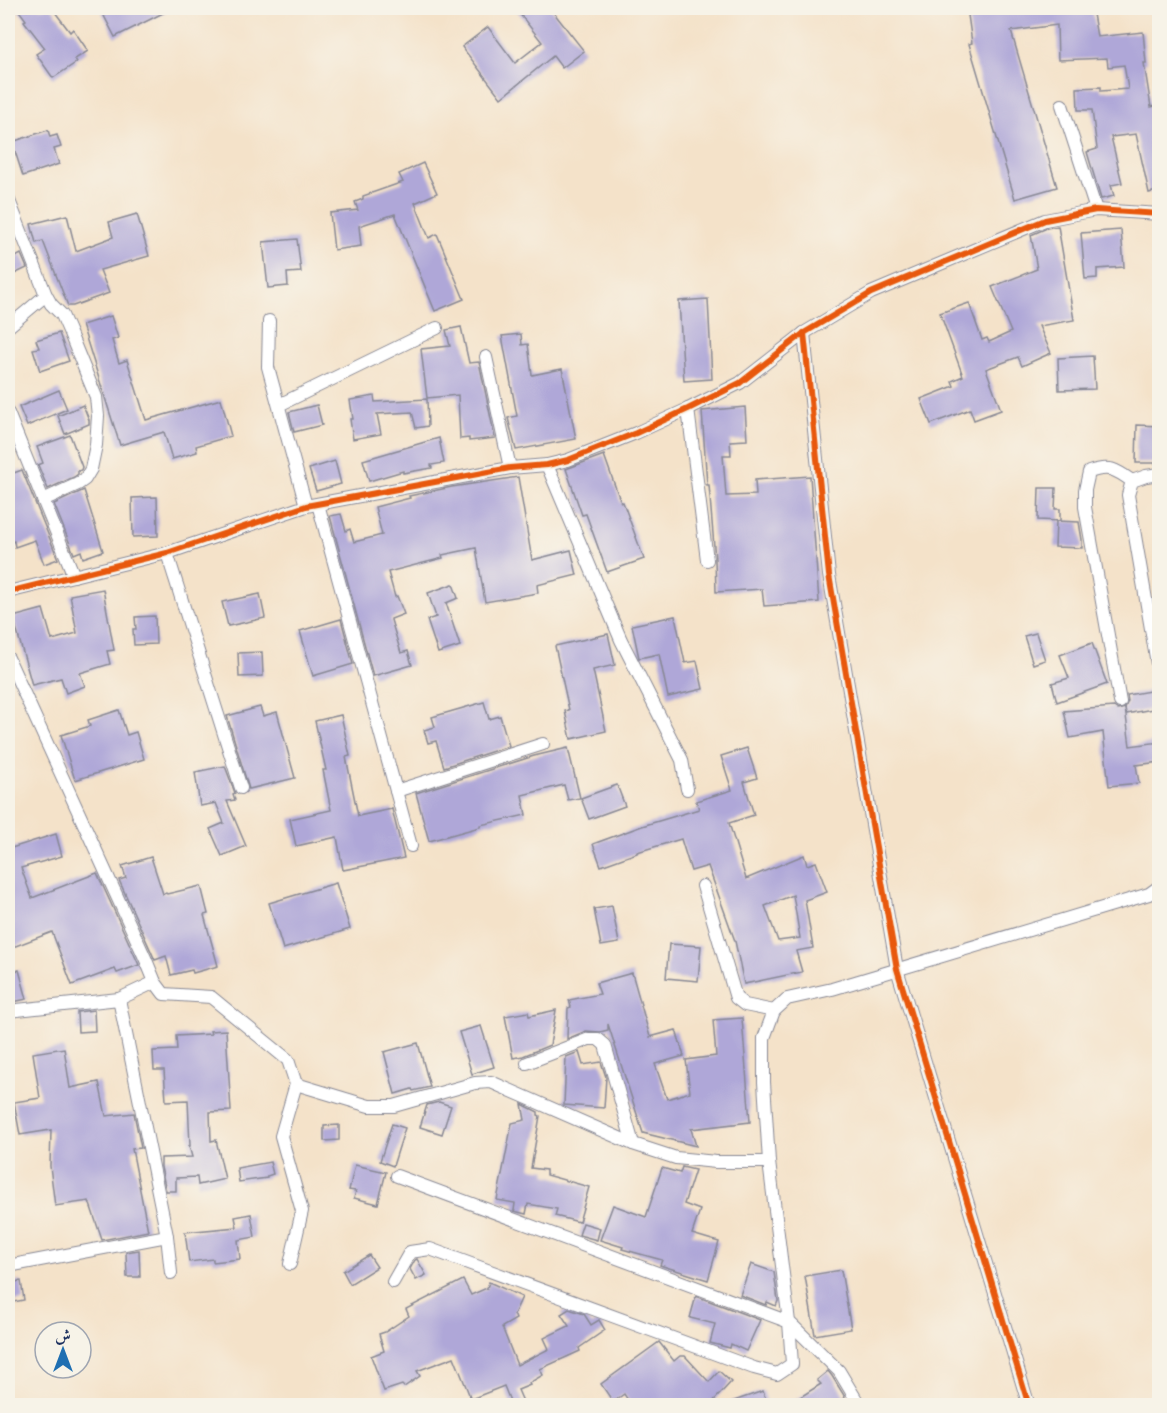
<svg xmlns="http://www.w3.org/2000/svg" width="1167" height="1413" font-family="'Libre Bodoni',Amiri,serif">
<rect width="100%" height="100%" fill="#f7f3e8"/>
<filter id="ink" filterUnits="userSpaceOnUse"><feTurbulence type="fractalNoise" baseFrequency=".0167" numOctaves="2"/><feDisplacementMap in="SourceGraphic" scale="12" xChannelSelector="R" yChannelSelector="G"/><feConvolveMatrix kernelMatrix="1 2 1 2 8 2 1 2 1" color-interpolation-filters="sRGB"/></filter>
<filter id="wash" filterUnits="userSpaceOnUse"><feTurbulence type="fractalNoise" baseFrequency=".008" numOctaves="4" result="noise"/><feDisplacementMap in="SourceGraphic" scale="24" xChannelSelector="R" yChannelSelector="G"/><feGaussianBlur stdDeviation="1.35" result="paint"/><feColorMatrix in="noise" values="0 0 0 0 0 0 0 0 0 0 0 0 0 0 0 0 0 1.4 0 .05"/><feComposite in="paint" operator="in"/></filter>
<g filter="url(#wash)">
<rect width="100%" height="100%" fill="#f4e2c9"/>
<g id="blocks">
<g fill="#afa7d8" fill-rule="evenodd">
<path d="M17,8H52L70,32L73,29L88,51L75,59L77,62L53,78L36,54L45,48L24,21L26,20Z"/>
<path d="M110,8H173L115,37L102,12Z"/>
<path d="M515,8H550L584,51L562,68L553,56L501,98L462,47L488,27L515,63L542,42Z"/>
<path d="M967,8H1092L1097,37L1143,32L1146,63H1144L1151,107L1155,106L1160,120V190L1149,193L1136,134L1111,137L1122,183L1111,185L1114,196L1101,199L1087,152L1097,149L1092,110H1078L1077,88L1101,87V91L1128,89L1124,65L1108,67L1107,58L1058,60L1057,25L1011,31L1057,187L1015,199L969,44L972,43Z"/>
<path d="M48,130L50,137L57,135L61,147L54,149L59,164L23,176L12,142Z"/>
<path d="M423,163L437,193L415,203L429,238L437,234L464,299L435,311L395,214L359,226L361,246L334,250L330,213L358,210L355,202L363,199V196L403,182L399,174Z"/>
<path d="M137,214L149,256L100,270L109,293L73,306H68L43,241L36,243L31,224L67,215L76,251L113,237L109,222Z"/>
<path d="M1058,226L1074,320L1039,326L1051,353L1022,366L1018,357L986,369L1001,410L974,420L970,409L931,424L921,399L954,386L952,381L963,376L940,313L969,303L982,340L987,338L989,342L1011,332L992,287L1037,269L1031,235L1047,228Z"/>
<path d="M1121,230L1124,267L1097,269V278L1085,279L1081,233Z"/>
<path d="M297,239L301,272L287,273L288,286L268,288L263,242Z"/>
<path d="M21,254L27,268L8,277V261Z"/>
<path d="M708,299L712,379L684,381L679,301Z"/>
<path d="M111,316L118,338L112,340L119,363L127,360L146,420L221,399L231,436L196,446L197,452L172,459L164,432L120,445L82,325Z"/>
<path d="M461,327L469,363L479,362L495,438L469,441V438L460,439L458,395L427,398L421,349L450,346L446,330Z"/>
<path d="M59,333L69,361L40,371L33,349L39,348L36,340Z"/>
<path d="M521,334L522,345L528,344L532,375L562,369L576,439L516,450L508,418L517,416L502,336Z"/>
<path d="M1093,356L1095,389L1059,390L1058,358Z"/>
<path d="M59,390L67,409L27,426L19,407Z"/>
<path d="M374,396L375,402L427,399L428,426L416,428L412,412L377,414L381,434L353,439L350,419H353L350,400Z"/>
<path d="M83,405L89,420V424L65,434L58,416Z"/>
<path d="M317,405L322,425L294,432L289,412Z"/>
<path d="M745,407L747,440L730,441L731,455H723L726,496L756,495L755,480L810,476L819,602L764,606L762,589L716,592L715,559L709,485H707L702,411Z"/>
<path d="M1137,425L1160,426V463H1136Z"/>
<path d="M70,435L82,467L81,470L78,471V474L74,477L48,489L38,465L43,463L37,447Z"/>
<path d="M439,438L444,463L431,465L432,468L403,473V471L369,481L363,460Z"/>
<path d="M604,455L621,503L623,502L644,559L607,572L586,514L582,515L566,469Z"/>
<path d="M335,461L341,484L316,491L309,469Z"/>
<path d="M22,470L58,559L44,564L35,540L15,547L14,541L8,543V475Z"/>
<path d="M518,477L532,560L571,550L577,575L537,585L538,593L485,602L476,548L442,555L443,558L388,572L395,597L397,596L404,614L391,619V620L401,653L408,651L412,665L373,676L330,516L341,514L346,531L350,529L354,542L382,535L375,507L410,498L409,496L452,487Z"/>
<path d="M1039,488H1056L1055,509H1060V521L1038,520Z"/>
<path d="M84,490L103,551L83,558L81,551L74,554L54,504Z"/>
<path d="M157,497L158,536L133,537L132,498Z"/>
<path d="M1056,521L1079,522L1082,540V548L1055,547Z"/>
<path d="M453,584L458,598L446,603L460,646L438,653L427,620L436,617L428,593Z"/>
<path d="M103,589L114,650L107,651L110,664L80,673L85,686L66,693L61,678L32,685L13,617L43,609L52,640L77,633L70,595Z"/>
<path d="M260,594L265,618L228,626L222,602Z"/>
<path d="M155,616L156,644L134,645L133,629H136L135,617Z"/>
<path d="M675,616L685,663L697,661L703,689L668,697L659,654L639,658L632,625Z"/>
<path d="M341,619L353,664L313,676L300,631Z"/>
<path d="M1036,633L1045,660L1033,664L1024,636Z"/>
<path d="M608,634L615,665L593,670L606,731L571,739L565,711L569,710L555,646Z"/>
<path d="M1092,643L1107,684L1057,702L1052,683L1069,678L1060,655Z"/>
<path d="M262,652L263,676L239,677L238,653Z"/>
<path d="M1155,690L1158,708L1126,714L1125,708L1128,701L1127,695Z"/>
<path d="M484,702L489,719L500,716L509,746L444,767L436,741L428,743L424,730L435,727L432,717Z"/>
<path d="M260,707L263,716L277,712L295,778L249,789L227,716Z"/>
<path d="M1114,707L1118,710L1125,708L1130,746L1160,742V762L1136,765L1139,783L1109,786L1103,732L1070,738L1064,711Z"/>
<path d="M119,710L127,735L136,732L144,759L75,780L61,735L90,726L88,720Z"/>
<path d="M341,715L350,756L346,757L358,816L392,809L404,858L343,870L337,837L296,846L290,819L331,810L323,770H326L315,721Z"/>
<path d="M568,748L580,798L568,800L564,785L522,795L526,815L480,825V827L429,841L416,793L534,756Z"/>
<path d="M747,748L757,778L744,782L754,815L729,823L746,879L804,855L807,865L816,862L827,892L805,900L813,948L796,951L802,972L744,984L735,941L708,866L691,871L681,839L637,852V853L601,866L593,844L642,826L699,809L696,801L732,790L721,756ZM793,895L800,938L778,941L765,906Z"/>
<path d="M225,766L235,793L233,794L235,800L227,801L246,846L222,856L210,829L224,823L216,803L200,806L195,772Z"/>
<path d="M617,785L625,806L589,819L581,798Z"/>
<path d="M56,834L62,856L21,868L32,898L97,873L139,965L117,973L115,969L72,985L52,932L8,949V849Z"/>
<path d="M151,857L163,894L166,893L167,894L201,886L208,914L204,915L218,966L193,973L192,970L171,975L166,956L155,960L119,880L126,878L122,866Z"/>
<path d="M336,883L350,929L283,949L269,903Z"/>
<path d="M612,906L619,943L601,946L594,909Z"/>
<path d="M669,944L701,946L698,981L666,978Z"/>
<path d="M19,970L27,999L8,1003V973Z"/>
<path d="M632,973L650,1037L676,1030L684,1056L655,1064L667,1099L690,1092L686,1060L716,1056L713,1020L742,1018L750,1122L691,1129L696,1146L643,1133L608,1024V1030L600,1032L586,1031L567,1039L568,1008L571,1007L569,1000L600,994L596,983Z"/>
<path d="M94,1010L95,1031L78,1032L77,1012Z"/>
<path d="M556,1010L550,1045L523,1056L513,1058L505,1016L528,1012L529,1016Z"/>
<path d="M481,1026L494,1067L472,1074L459,1032Z"/>
<path d="M226,1030L231,1111L210,1112L211,1141L216,1140L225,1179L198,1185L197,1177L176,1178V1191H166L161,1167V1158L192,1157L189,1146H190L188,1100L166,1101L164,1070H154L153,1051L177,1050L176,1036L211,1034L210,1031Z"/>
<path d="M418,1043L430,1087L413,1091L412,1089L395,1094L384,1052Z"/>
<path d="M64,1048L70,1088L99,1082L106,1116L134,1113L141,1148L132,1149L148,1231L102,1240L89,1201L55,1206L50,1166L51,1130L20,1135L14,1102L40,1098L33,1053Z"/>
<path d="M579,1052L583,1065L601,1062L606,1077L604,1108L564,1105L566,1057Z"/>
<path d="M439,1102L451,1106L442,1134L420,1127L427,1105Z"/>
<path d="M522,1104L538,1112V1115L540,1116L531,1168L546,1170V1175L589,1187L579,1222L555,1216L557,1209L528,1204L526,1214L514,1211L515,1203L497,1200L512,1123L525,1120Z"/>
<path d="M392,1124L405,1128L393,1166L380,1161Z"/>
<path d="M339,1125V1140L324,1141V1126Z"/>
<path d="M270,1162L273,1174L267,1176V1178L239,1182L237,1168Z"/>
<path d="M355,1165L386,1172L378,1204L354,1198L356,1191L349,1190Z"/>
<path d="M682,1167L695,1170L684,1204L700,1210L692,1234L719,1242L708,1280L666,1267L660,1265L662,1260L622,1249L623,1247L600,1240L613,1205L646,1217L662,1168L680,1173Z"/>
<path d="M251,1214L255,1237L238,1240L240,1259L213,1262V1259L189,1262L185,1232L237,1227L235,1217Z"/>
<path d="M583,1223L600,1228L597,1240L579,1235Z"/>
<path d="M139,1250L140,1277H127L126,1252Z"/>
<path d="M369,1255L377,1267L350,1284L343,1271Z"/>
<path d="M417,1259L426,1275L416,1280L410,1269L415,1260Z"/>
<path d="M751,1264L774,1272L778,1301L776,1306L767,1302L766,1305L740,1295Z"/>
<path d="M841,1270L851,1329L815,1335L805,1276Z"/>
<path d="M463,1280L471,1295L487,1288L489,1282L522,1297L514,1314L516,1319L502,1327L517,1365L549,1349L544,1338L569,1326L561,1314L569,1309L584,1314L591,1325L599,1320L605,1330L579,1348L580,1351L540,1369L543,1375L529,1383L530,1385L518,1390L525,1406H512L504,1386L471,1399L454,1357L417,1371L420,1376L404,1387L402,1385L384,1391L371,1356L384,1351L379,1334L385,1332L409,1316L406,1309Z"/>
<path d="M21,1281L24,1300L8,1303V1283Z"/>
<path d="M696,1296L760,1320L746,1351L731,1344L730,1348L710,1343L715,1324L690,1318Z"/>
<path d="M659,1342L674,1361L680,1356H685L709,1382L719,1371L731,1382L709,1406H632L624,1394L613,1402L601,1384Z"/>
<path d="M828,1371L832,1376L845,1397L835,1406H786L821,1384L817,1380Z"/>
<path d="M763,1391L768,1406H728V1403Z"/>
</g>
</g>
</g>
<g filter="url(#ink)">
<use href="#blocks" fill-opacity="0" stroke="#888894" stroke-width="1.5"/>
<g fill="none" stroke-linecap="round" stroke-linejoin="round">
<defs>
<g id="street">
<path d="M1062,105L1096,210"/>
<path d="M8,198L46,295L51,304L62,315L69,331L96,397L98,416L96,445L91,469L85,479L78,484L43,500"/>
<path d="M269,321L268,367L306,506"/>
<path d="M8,327L46,295"/>
<path d="M804,333L829,575L897,969L1029,1406"/>
<path d="M486,357L510,468"/>
<path d="M279,405L437,328"/>
<path d="M688,409L707,560"/>
<path d="M8,413L74,576"/>
<path d="M547,465L621,640L682,760L687,789"/>
<path d="M1160,474L1146,476L1132,481L1128,495L1160,681"/>
<path d="M318,504L411,846"/>
<path d="M167,553L241,788"/>
<path d="M8,592L167,553L306,506L510,468L547,465L568,460L636,433L688,409L740,383L804,333L871,293L1045,220L1096,210L1160,214"/>
<path d="M8,658L146,960L155,982L119,999L167,1236L171,1273"/>
<path d="M1120,702L1085,507V490L1089,472C1109,465 1115,469 1132,481"/>
<path d="M396,791L543,744"/>
<path d="M703,886L736,998L745,1005L774,1011"/>
<path d="M155,982L164,994L211,997L288,1060L296,1084L281,1136L302,1211L290,1264"/>
<path d="M8,1011L119,999"/>
<path d="M527,1063L589,1039H598L605,1045L633,1144"/>
<path d="M296,1084L369,1106H394L475,1083L491,1082L633,1144L676,1158L716,1162H769"/>
<path d="M8,1266L167,1236"/>
<path d="M393,1282L410,1252L430,1249L754,1368L777,1374L792,1364L789,1322L397,1176"/>
<path d="M860,1406L839,1371L789,1322L769,1162L764,1082V1038L774,1011L787,999L832,989L1149,894L1160,886"/>
</g>
</defs>
<use href="#street" stroke="#888894" stroke-width="14"/>
<use href="#street" stroke="#fff" stroke-width="12"/>
<defs>
<g id="cycleway">
<path d="M804,333L829,575L897,969L1029,1406"/>
<path d="M8,592L167,553L306,506L510,468L547,465L568,460L636,433L688,409L740,383L804,333L871,293L1045,220L1096,210L1160,214"/>
</g>
</defs>
<use href="#cycleway" stroke="#f7f3e8" stroke-width="10"/>
<use href="#cycleway" stroke="#e8590c" stroke-width="6"/>
</g>
</g>
<rect width="1167" height="1413" fill="none" stroke="#f7f3e8" stroke-width="30"/>
<g transform="translate(63 1350)"><circle r="28" fill="#f7f3e8" stroke="#9fa5b1" stroke-width="1.5"/>
<path d="M0-4.5L10 22L0 15L-10 22Z" fill="#1f6fb2"/>
<text y="-9" font-size="16" font-weight="bold" text-anchor="middle" fill="#1b2f5e">ش</text>
</g>
</svg>
